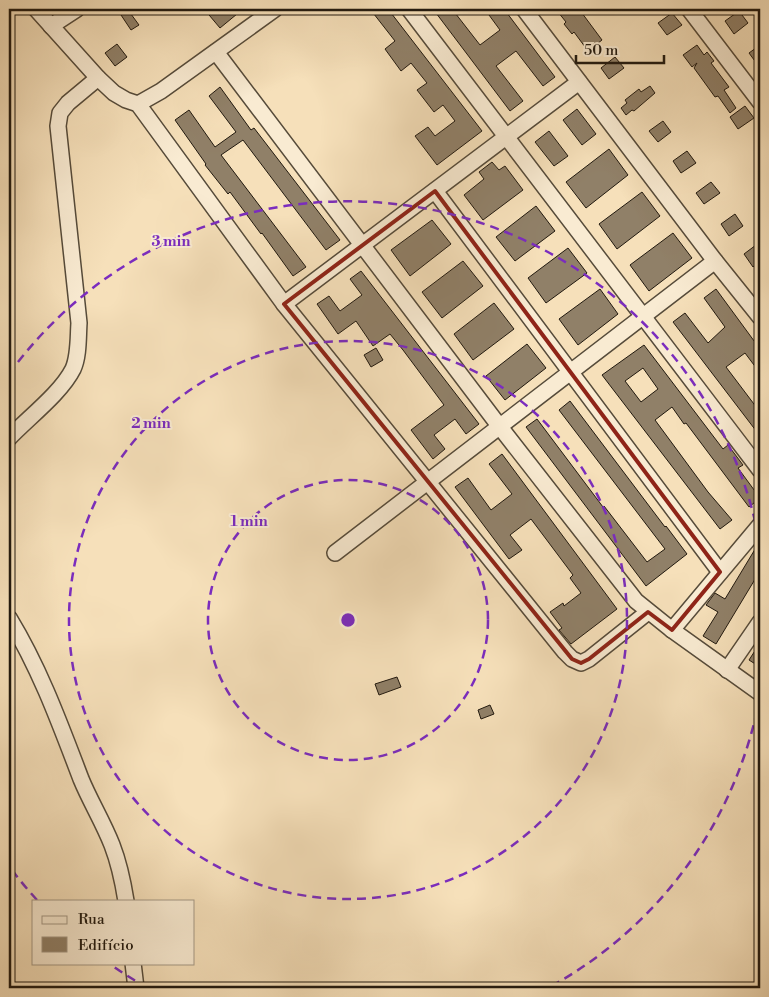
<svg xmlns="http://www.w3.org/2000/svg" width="769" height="997" font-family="'Libre Bodoni',serif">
<rect width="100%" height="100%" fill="#f6e0ba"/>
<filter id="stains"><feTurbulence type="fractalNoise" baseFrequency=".004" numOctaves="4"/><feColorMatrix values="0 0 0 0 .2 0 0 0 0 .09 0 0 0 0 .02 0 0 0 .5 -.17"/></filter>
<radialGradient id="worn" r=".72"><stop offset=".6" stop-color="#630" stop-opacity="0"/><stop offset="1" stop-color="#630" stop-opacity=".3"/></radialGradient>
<g fill="#908068" stroke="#21190f" fill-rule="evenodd">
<path d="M204,9H233L237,14L220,28Z"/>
<path d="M370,9H388L482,131L437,165L415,136L428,127L435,136L455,121L443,105L434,112L417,90L427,83L411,63L401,71L385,49L395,41Z"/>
<path d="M433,9H452L480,45L500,30L489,15L497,9H504L555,77L543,86L516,51L496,66L523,101L510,111Z"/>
<path d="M563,9H579L602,40L588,51L574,32L572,34L564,24L566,22L558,12Z"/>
<path d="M128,10L139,25L131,30L121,15Z"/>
<path d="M739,11L748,23L734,34L725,21Z"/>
<path d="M672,13L682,25L667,35L658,23Z"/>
<path d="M117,44L127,57L115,66L105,53Z"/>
<path d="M697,45L704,55L707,52L714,61L711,63L729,87L724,90L736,108L730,113L718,96L715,97L694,68L697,63L692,67L683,55Z"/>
<path d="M760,45V68L749,53Z"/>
<path d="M615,57L624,68L609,79L601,68Z"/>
<path d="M650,86L655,93L634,111L632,110L626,115L621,108L627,103L625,100L639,89L641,92Z"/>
<path d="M220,87L251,130L254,128L340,240L326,250L243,140L221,155L306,267L293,276L262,233L261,234L230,192L228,194L205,165L206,164L175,120L189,110L215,147L236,132L209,96Z"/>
<path d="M745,106L754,118L738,129L730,117Z"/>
<path d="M577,109L596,134L582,145L563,120Z"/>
<path d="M663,121L671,132L658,142L649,131Z"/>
<path d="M549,131L568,156L554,166L535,142Z"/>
<path d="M609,149L628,175L586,208L566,182Z"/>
<path d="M687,151L696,163L681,173L673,161Z"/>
<path d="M492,162L499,170L505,166L523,190L483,220L464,195L484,179L479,172Z"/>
<path d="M711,182L720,193L704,204L696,193Z"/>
<path d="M642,192L660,216L617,249L599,224Z"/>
<path d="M536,206L555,231L515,261L496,237Z"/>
<path d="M735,214L743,226L729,236L721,224Z"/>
<path d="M432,220L451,244L410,276L391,250Z"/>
<path d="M673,233L692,258L649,291L630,265Z"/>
<path d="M760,242V261L753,267L744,254Z"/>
<path d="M568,248L587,273L546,303L528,278Z"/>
<path d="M463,261L483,286L442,318L422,292Z"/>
<path d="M361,271L479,424L466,434L455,419L434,435L445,449L433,459L411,430L444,405L403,350L390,334L373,346L356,321L338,334L317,304L329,296L340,311L362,295L350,279Z"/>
<path d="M600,289L618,314L578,345L559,319Z"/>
<path d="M716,289L760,349V373L745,353L726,367L760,412V436L673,322L685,313L708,343L725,327L704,298Z"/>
<path d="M494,303L514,329L473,360L454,334Z"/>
<path d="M527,344L546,368L505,400L486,376Z"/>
<path d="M644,345L723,449L728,445L743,465L738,468L760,498L749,507L686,423L684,424L672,407L655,420L708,492L732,520L720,529L602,375ZM643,368L658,389L641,402L625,381Z"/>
<path d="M376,348L383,360L371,367L364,355Z"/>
<path d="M570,401L665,527L666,526L687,554L646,586L526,427L537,419L603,507L604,506L647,562L665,549L559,410Z"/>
<path d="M502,454L617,609L571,644L559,630L562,628L550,612L563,603L564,606L581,593L570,578L573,575L531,519L510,535L522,550L509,559L455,487L468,478L491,510L512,494L489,464Z"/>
<path d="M760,541V571L716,644L703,636L718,612L706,605L715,593L725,599Z"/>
<path d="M760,643V667L749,660Z"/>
<path d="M397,677L401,687L379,695L375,684Z"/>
<path d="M490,705L494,714L481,719L478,710Z"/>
</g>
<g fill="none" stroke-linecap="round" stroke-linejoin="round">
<defs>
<g id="minor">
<path d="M36,9L98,78L114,93L126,100L138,104L284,304L565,652L572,659L581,663L589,659L648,612"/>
<path d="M409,9L760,470"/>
<path d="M524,9L715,261L760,317"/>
<path d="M689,9L760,102"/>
<path d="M51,26L77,9"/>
<path d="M216,52L500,427L636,601L672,630L760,693"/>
<path d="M138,104L161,91L275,9"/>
<path d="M435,191L720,572"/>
<path d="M284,304L579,82"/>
<path d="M9,438C28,418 61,393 73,369C79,356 78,337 79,323L58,126L60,113L68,103L98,78"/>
<path d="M335,553L715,261"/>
<path d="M9,618C40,669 60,724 81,779C90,801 103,822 112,845C119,863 123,882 126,901"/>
<path d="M672,630L760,525"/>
<path d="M727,670L760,622"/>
<path d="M133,963L136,988"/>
</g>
</defs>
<use href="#minor" stroke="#564b3a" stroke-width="18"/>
<use href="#minor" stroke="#f9ebd2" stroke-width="15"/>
</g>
<path fill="none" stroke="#8f2418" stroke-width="4" stroke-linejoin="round" d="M435,191L720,572L672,630L648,612L589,659L581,663L572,659L284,304Z"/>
<g fill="none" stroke="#7b2cbf" stroke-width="2.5" stroke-dasharray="9 6">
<circle cx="348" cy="620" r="140"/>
<circle cx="348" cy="620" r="279"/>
<path d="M760 696A419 419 0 0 1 548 988M148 988A419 419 0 0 1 111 965M37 900A419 419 0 0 1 9 866M9 374A419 419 0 0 1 760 544"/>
</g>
<circle cx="348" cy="620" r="8" fill="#7b2cbf" stroke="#f9ebd2" stroke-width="2.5"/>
<g font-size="15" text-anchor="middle" font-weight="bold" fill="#7b2cbf" stroke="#f9ebd2" stroke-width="4" stroke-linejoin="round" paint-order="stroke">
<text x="171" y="246">3 min</text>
<text x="151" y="428">2 min</text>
<text x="249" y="526">1 min</text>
</g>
<rect width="769" height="997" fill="none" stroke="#f6e0ba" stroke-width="30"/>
<rect x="10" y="10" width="749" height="977" fill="none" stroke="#21190f" stroke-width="2.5"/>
<rect x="15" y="15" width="739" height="967" fill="none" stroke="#21190f"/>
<rect x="32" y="900" width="162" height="65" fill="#f9ebd2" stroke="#a39784"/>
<rect x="42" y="916" width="25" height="8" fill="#f9ebd2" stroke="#a39784"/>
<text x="78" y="924" font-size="15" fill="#21190f">Rua</text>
<rect x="42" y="937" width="25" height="15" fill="#908068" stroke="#a39784"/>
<text x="78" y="950" font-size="15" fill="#21190f">Edifício</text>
<path d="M576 55v8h88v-8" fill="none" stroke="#21190f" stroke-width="2.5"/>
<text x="584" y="55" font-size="15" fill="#21190f" stroke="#f9ebd2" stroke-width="4" paint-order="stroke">50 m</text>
<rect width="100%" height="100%" filter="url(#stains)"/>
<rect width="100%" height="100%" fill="url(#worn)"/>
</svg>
